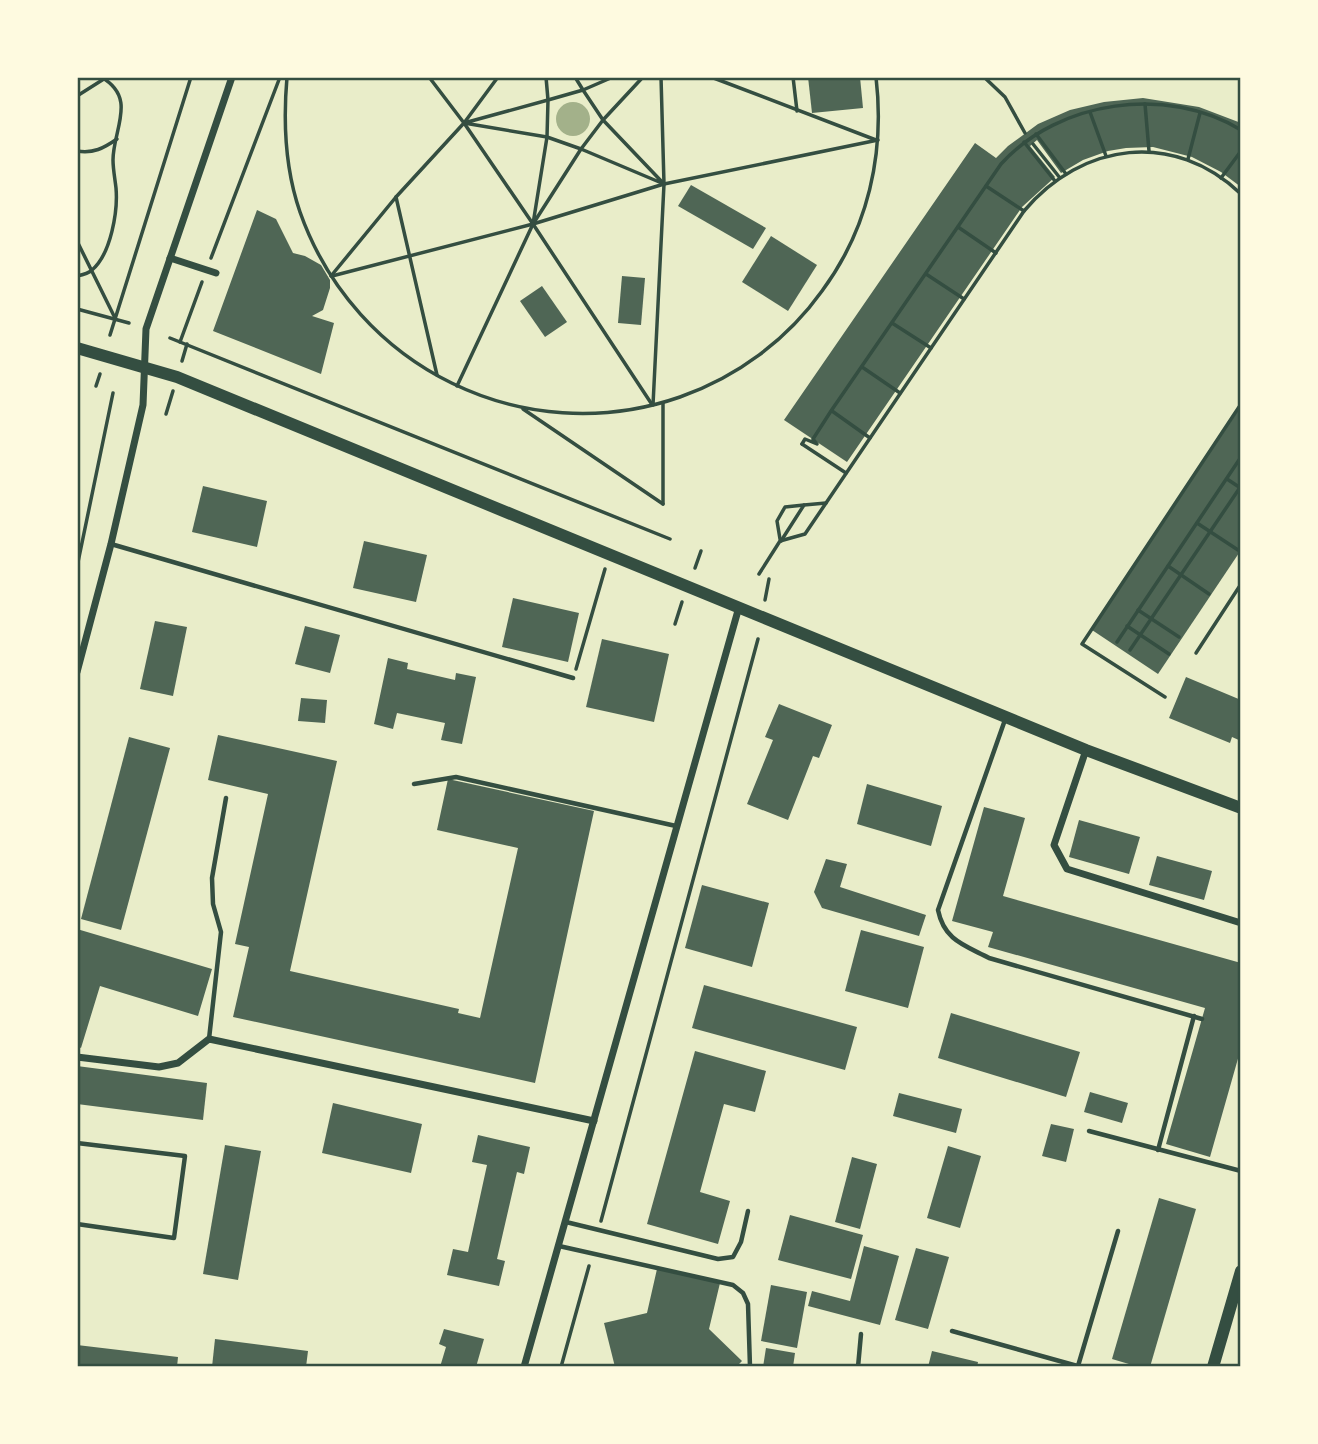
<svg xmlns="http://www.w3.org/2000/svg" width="1318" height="1444" font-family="Roboto,sans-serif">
<rect width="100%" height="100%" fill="#e9edc9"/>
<circle fill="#a3b18a" cx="573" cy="119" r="17"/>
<g fill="#4f6655">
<path d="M808,77H860L863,108L812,113Z"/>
<path d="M1143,98L1199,107L1241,123V187L1221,172L1192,157L1153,147L1126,148L1108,151L1083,160L1061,173L1037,140L1030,146L1055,177L1022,207L847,462L784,420L975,143L996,158L1008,146L1038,124L1070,110L1104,102Z"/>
<path d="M691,185L766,228L753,249L678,206Z"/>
<path d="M257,210L276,219L293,253L305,256L321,265L330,280V288L323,310L312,316L334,323L321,374L213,331Z"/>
<path d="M771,236L817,265L788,311L742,282Z"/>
<path d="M622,276L645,278L641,325L618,323Z"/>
<path d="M542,286L567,322L545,337L520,301Z"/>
<path d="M1241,406V550L1158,674L1092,630Z"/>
<path d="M203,486L267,501L257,547L192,532Z"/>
<path d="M364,541L427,555L416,602L353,588Z"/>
<path d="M513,598L579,613L568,662L502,647Z"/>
<path d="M155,621L187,627L173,696L140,689Z"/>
<path d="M305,626L340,635L330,673L295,664Z"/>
<path d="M602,639L669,654L654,722L586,707Z"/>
<path d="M388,658L408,663L407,669L455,680L456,673L476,677L462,744L441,740L445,723L397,713L393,729L374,724Z"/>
<path d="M1186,677L1241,700V741L1232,737L1230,743L1169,718Z"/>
<path d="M301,698L327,700L325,723L298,721Z"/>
<path d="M779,704L832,725L819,758L813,756L788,820L747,804L773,740L765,737Z"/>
<path d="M218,735L337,761L290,971L459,1009L458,1013L480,1018L518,848L437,830L448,779L594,811L535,1083L233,1017L249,947L235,944L268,794L208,780Z"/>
<path d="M129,737L170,748L121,930L81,919Z"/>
<path d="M867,784L942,806L931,846L857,824Z"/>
<path d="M984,807L1025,818L1003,896L1241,963V1048L1210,1157L1166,1144L1205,1008L988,947L993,932L952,921Z"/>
<path d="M1079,820L1140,837L1129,874L1069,857Z"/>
<path d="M1157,856L1212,871L1204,900L1149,885Z"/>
<path d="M826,859L847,864L840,887L926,915L919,936L822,908L814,892Z"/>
<path d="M702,885L769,903L752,967L685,948Z"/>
<path d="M77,929L212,969L198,1016L100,986L81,1048L77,1046Z"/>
<path d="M861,930L924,947L908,1008L845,991Z"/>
<path d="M704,985L857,1027L845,1070L692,1028Z"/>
<path d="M951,1013L1080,1052L1066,1097L938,1058Z"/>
<path d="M695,1051L766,1071L755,1112L724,1104L700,1192L730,1201L718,1244L647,1224Z"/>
<path d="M77,1066L207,1083L203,1120L77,1104Z"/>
<path d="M1090,1092L1128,1103L1122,1123L1084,1112Z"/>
<path d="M899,1093L962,1109L956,1133L893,1116Z"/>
<path d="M333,1103L422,1124L411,1173L322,1153Z"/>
<path d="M1051,1124L1074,1129L1066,1162L1042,1156Z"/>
<path d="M478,1135L530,1147L524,1174L517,1172L497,1259L505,1261L499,1286L447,1275L453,1249L468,1252L487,1165L472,1162Z"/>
<path d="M225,1145L261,1151L238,1280L203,1274Z"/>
<path d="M948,1146L981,1156L960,1228L927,1218Z"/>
<path d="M852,1157L877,1164L860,1229L835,1222Z"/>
<path d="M1159,1198L1196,1209L1150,1367H1139L1112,1359Z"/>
<path d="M790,1215L863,1235L851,1279L778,1260Z"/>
<path d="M864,1246L899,1256L880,1325L808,1306L812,1291L850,1301Z"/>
<path d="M916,1248L949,1257L928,1329L895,1320Z"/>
<path d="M657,1269L720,1283L709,1329L742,1361L736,1367H615L604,1323L647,1313Z"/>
<path d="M771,1285L807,1292L797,1348L761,1341Z"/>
<path d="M444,1329L484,1339L476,1367H440L446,1347L439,1344Z"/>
<path d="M215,1339L308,1351L306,1367H212Z"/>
<path d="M77,1345L178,1357L177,1367H77Z"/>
<path d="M766,1348L795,1353L793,1367H763Z"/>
<path d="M932,1351L978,1362L977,1367H928Z"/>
</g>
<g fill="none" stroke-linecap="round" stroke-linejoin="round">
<g stroke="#344e41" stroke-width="3.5">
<path d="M287,77C283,123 285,169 300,212C355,368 524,451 680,397C737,377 787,340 822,291C868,229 885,154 876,77"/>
<path d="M498,77L464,123L533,224L664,184L878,140"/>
<path d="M546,77L548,100L464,123L547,137L533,224L581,149L664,184L603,120L643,77"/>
<path d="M575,77L583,90L613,77"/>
<path d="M711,77L876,140"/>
<path d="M793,77L797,111"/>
<path d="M984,77L1005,97L1025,133"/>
<path d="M583,90L603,120L581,149L547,137L548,100Z"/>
<path d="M77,96L107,77"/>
<path d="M1145,104L1149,151"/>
<path d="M1090,112L1106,156"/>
<path d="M1036,134L1066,174"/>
<path d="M1024,142L1055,181"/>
<path d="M1033,144L1060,178"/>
<path d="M77,151C93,154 104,148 117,139"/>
<path d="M1188,159L1200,113"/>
<path d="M1221,178L1241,151"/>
<path d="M986,186L1024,211"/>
<path d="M396,197L437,375"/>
<path d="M533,224L651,403"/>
<path d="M958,227L996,253"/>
<path d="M77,241L114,316"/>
<path d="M211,258L280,77"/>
<path d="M926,274L964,299"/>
<path d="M77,276C82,275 89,273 92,270C111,254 118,211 116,188C115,179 113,169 113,160C113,129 138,98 101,77"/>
<path d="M331,276L396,197L464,123L429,77"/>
<path d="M332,276L533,224"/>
<path d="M77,309L129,323"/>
<path d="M892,323L931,348"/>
<path d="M110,335L191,77"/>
<path d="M170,338L670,539"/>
<path d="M180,342L202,282"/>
<path d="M182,361L187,344"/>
<path d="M862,367L900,393"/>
<path d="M96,386L100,374"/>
<path d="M457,386L533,224"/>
<path d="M653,405L664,184L661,77"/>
<path d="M523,409L663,504"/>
<path d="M832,411L870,438"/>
<path d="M166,414L173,391"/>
<path d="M802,444L805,439L817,444L813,439L831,411L1001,164C1059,100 1167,85 1241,130"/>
<path d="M802,444L846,473"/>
<path d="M1227,479L1239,487"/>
<path d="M663,504V403"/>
<path d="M1197,523L1238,550"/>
<path d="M780,539L777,521L785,507L804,505"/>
<path d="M781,541L804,505L826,503"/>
<path d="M1168,566L1209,594"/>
<path d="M77,567L113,393"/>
<path d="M695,568L701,551"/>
<path d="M759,574L780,541L805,534L1024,211C1082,142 1174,130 1241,194"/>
<path d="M765,600L769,579"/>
<path d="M1138,610L1179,637"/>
<path d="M675,624L682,602"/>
<path d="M1127,626L1169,654"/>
<path d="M1117,642L1241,457"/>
<path d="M1130,650L1241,486"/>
<path d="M1196,653L1241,584"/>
<path d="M576,669L605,569"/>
<path d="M1165,697L1082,644L1241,404"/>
<path d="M601,1221L758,639"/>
<path d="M561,1367L589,1266"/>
</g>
<g stroke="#344e41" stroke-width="4.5">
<path d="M111,544L573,678"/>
<path d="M1006,717L938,910C944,940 964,945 989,958L1202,1019"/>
<path d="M414,784L456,777L676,826"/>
<path d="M209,1039L221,932L213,904L212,878L226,798"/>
<path d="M1089,1131L1241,1171"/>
<path d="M77,1143L185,1156L174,1238L77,1224"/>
<path d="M1158,1150L1194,1016"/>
<path d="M566,1222L718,1259L733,1257L741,1242L748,1211"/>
<path d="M559,1246L733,1285L743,1293L748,1304L750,1367"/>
<path d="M952,1331L1081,1367"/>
<path d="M1078,1366L1118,1231"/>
<path d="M858,1367L861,1334"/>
</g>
<g stroke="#344e41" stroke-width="7">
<path d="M170,258L216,273"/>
<path d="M77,672L111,544L143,405L146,329L232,77"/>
<path d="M1086,750L1054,845L1067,869L1241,923"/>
<path d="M77,1057L159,1067L178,1063L209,1039L594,1121"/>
<path d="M524,1367L739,607"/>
</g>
<g stroke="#344e41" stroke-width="12">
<path d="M77,348L177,377L1086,750L1241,808"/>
<path d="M1213,1367L1241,1271"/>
</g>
</g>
<rect width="1318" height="1444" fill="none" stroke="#fefae0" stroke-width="158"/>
<rect x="79" y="79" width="1160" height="1286" fill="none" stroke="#344e41" stroke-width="2.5"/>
</svg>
